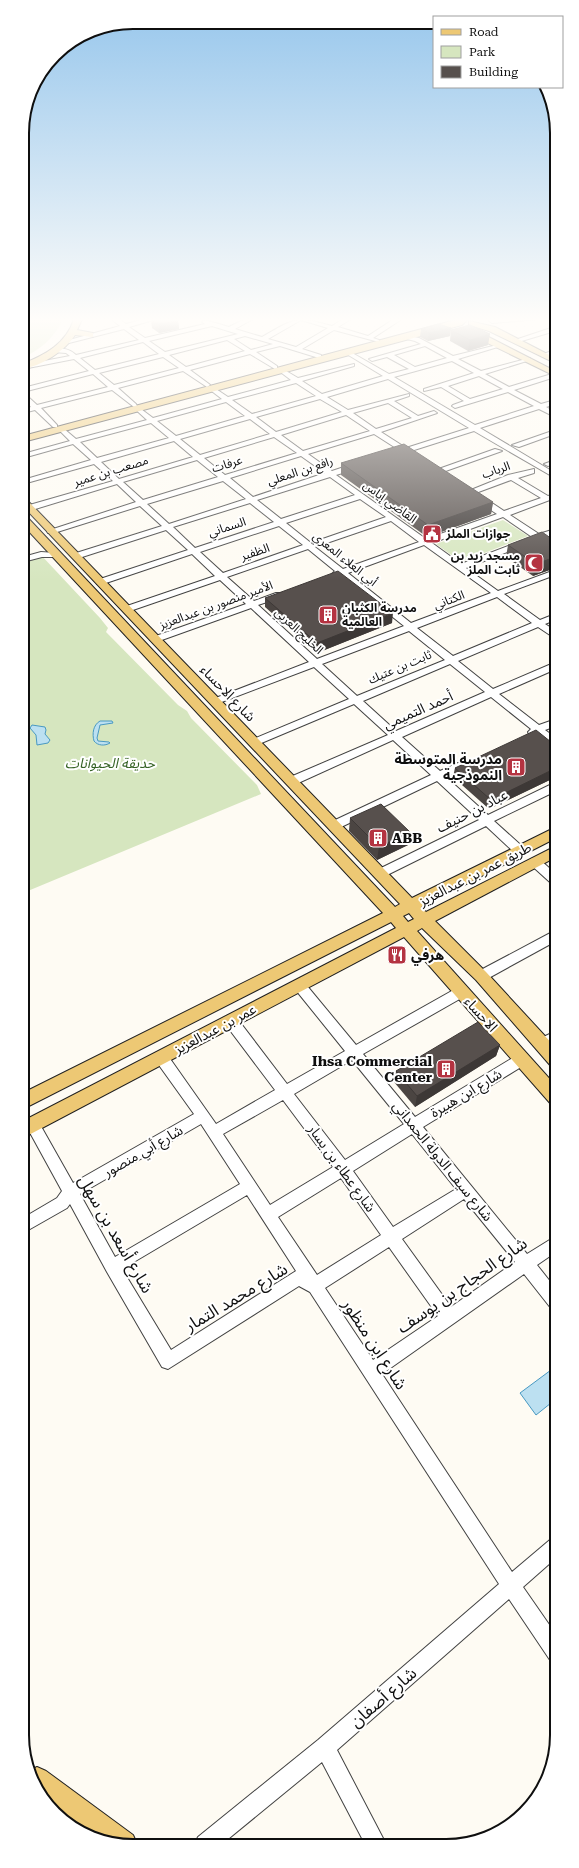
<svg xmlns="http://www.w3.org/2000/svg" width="579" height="1868" font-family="'Roboto Serif','Noto Sans Arabic',serif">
<rect width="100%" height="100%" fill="#fefbf3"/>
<g fill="#d6e6bf">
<path d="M22,319H62V321C54,338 40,350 22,358Z"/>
<path d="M503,520L528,536L461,562L436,544Z"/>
<path d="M41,555L100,618L108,628L106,632L178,705L187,711L191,718L257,785L261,794L23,893V561Z"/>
</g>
<g fill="#bce0f1" stroke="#4999c2">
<path d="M100,721H112L113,723L100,725L97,738L98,741L109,742L110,743C105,746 98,746 94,741C92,734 93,725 100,721Z"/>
<path d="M32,725L45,727L46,730L45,734L50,740L48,743L37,745L36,735L30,728Z"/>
<path d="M551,1370L556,1377V1399L536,1415L520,1393Z"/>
</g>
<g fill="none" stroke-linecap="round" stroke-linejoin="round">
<defs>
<g id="minor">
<path d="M111,319H119L126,324L145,319H157L129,327L145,338L205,324L202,322L205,320L229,327L245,319H253L235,329L262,337C294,319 295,315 332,326L343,319H351L338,327L368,336L394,319H402L373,338L379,340V342L334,330L302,349L321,355V357L319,358L280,346L256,352L277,366V368L275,369L250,354L190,370L209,384L210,385L207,387L183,371L118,388L136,404L137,406L153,418L222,399L209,389V387H213L228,397L291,380L279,371V369L281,368L298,378L354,364V366L302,381L322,394L383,376L345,353L344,352L347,350L389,374L409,369L387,357L372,361L369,359L421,344L415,341L403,338L402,337L405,335L419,338L453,356L501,344V346L458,359L481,371L530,358V360L485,374L509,387L555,373V377L514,390L541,404L555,400V404L546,407L555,412V417L539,409L480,428L555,473V478L474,431L411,451L413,453L409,455L404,453L394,455V451L399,450L374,434L308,454L332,471L353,464H359V468L336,475L426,539L497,514L477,501V497H483L504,511L541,498L511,480L473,494H470L466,492L508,475L534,469V473L518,478L548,496L555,494V498L510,515L539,534L555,529V534L545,538L555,545V550L538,540L466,568L498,591L555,570V575L504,594L540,620L555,614V620L545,624L556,631V639L538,627L458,661L493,689L556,662V669L499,694L539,725L556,719V726L545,730L556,738V747L537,734H529L528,732L531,729L491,697L402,737L440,771L465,760H473L474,762L473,764L446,777L488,815L556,782V791L494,821L524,848L526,851L524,854H516L486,826L385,876H377L375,873L377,870L479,820L437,781L339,828H331L330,825L331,822L431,775L393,740L296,784H288L287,781L288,778L388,735L354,704L259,744H251L250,742L251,740L349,699L314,667L219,703H213L211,701L213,699L309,662L251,608L159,641H153L151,639L153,637L246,604L220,580L130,611H124V607L215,576L192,554L103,584H97V580L188,550L166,530L79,558H73V554L162,526L140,506L54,533H48L47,531L136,502L117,484L32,510H26V506L113,481L94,464L23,484V480L91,460L73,444L23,458V454L70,441L59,430V428H63L76,439L147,420L135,409L134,407L112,390L41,408L57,425V427H53L35,410L23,413V409L31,407L23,398V393L25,394L37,405L108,387L93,374L23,392V388L89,371L74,359L23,369V365L70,356L66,353L53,352L52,351C59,346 70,349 76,355L139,340L124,329L65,344L62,342L120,326ZM301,320L328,328L296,347L268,339ZM212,326L238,334L165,352L149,341ZM245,336L273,344L251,350L234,339ZM227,340L245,351L186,367L169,355ZM143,342L159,354L95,370L80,358ZM425,346L447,358L415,367L394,355ZM163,357L179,368L114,385L99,373ZM452,361L474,373L424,389V391L441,387L464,401L453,405L452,406L455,408L508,392L534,406L475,425L394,377ZM479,376L503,389L470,399L448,386ZM388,379L469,428L406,448L381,432L437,413L434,411L418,416L394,401L409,396V394L348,410L327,397ZM296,383L316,396L252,414L232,400ZM320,399L342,412L276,432L256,417ZM226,402L245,416L176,436L157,421ZM388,403L412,418L376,429L353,413ZM346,415L370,431L303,451L281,435ZM250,419L270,434L200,455L180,439ZM151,423L169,438L97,458L80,442ZM274,437L297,453L225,475L204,458ZM174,441L193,457L119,479L101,462ZM301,456L325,473L253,497L230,478ZM197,460L218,477L143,500L123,482ZM330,477L355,495L281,519L257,500ZM223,481L246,499L169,524L147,504ZM360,499L386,517L311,543L286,523ZM250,503L274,522L195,548L173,527ZM503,517L532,537L461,564L432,543ZM391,521L419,542L343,569L315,547ZM279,526L303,545L223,573L200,552ZM424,545L491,593L411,623L348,573ZM308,549L335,571L332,574L333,576L340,575L404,626L317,659L258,605L282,597V593H276L254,601L227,577ZM497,597L532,623L453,656L417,628ZM409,631L445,660L357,696L322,664ZM450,664L485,692L396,731L363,701Z"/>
<path d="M491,319H539L492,323L489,321Z"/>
<path d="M554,327L555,331L515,343L512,341Z"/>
<path d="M555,350V354L543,357L540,355Z"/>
<path d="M555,430V434L519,447L512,445Z"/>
<path d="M495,449L502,451L440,473L433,471Z"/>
<path d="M555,460V464L548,466L544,464Z"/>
<path d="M41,552L56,553L60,555L56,557H42L23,562V557Z"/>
<path d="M535,858L539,859L556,874V885L552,884L531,865L529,862L531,859Z"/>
<path d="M556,930V941L485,980L481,981L477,980L475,976L477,972Z"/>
<path d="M299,980L303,981L356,1045L457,988L461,987L465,988L467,992L465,996L363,1054L415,1117L516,1056L521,1054L526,1056L528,1060L526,1064L423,1127L527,1254L556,1236V1252L537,1265L556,1289V1309L550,1307L524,1274L382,1374L512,1572L551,1539L557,1536V1557L523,1587L557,1636V1662L550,1660L509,1599L337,1750L386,1844H365L322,1762L222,1844H195L198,1837L318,1740L499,1584L310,1292L299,1286L168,1369L162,1367L107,1272L70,1204L67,1208L23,1233V1218L57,1198L62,1191L28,1129L26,1125L28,1121L33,1119L38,1121L73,1183L194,1114L156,1061L154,1057L156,1053L161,1051L166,1053L216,1124L275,1090L226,1025L225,1021L226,1017L231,1016L236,1017L287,1084L345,1051L295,989L293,985L295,981ZM352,1060L404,1124L345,1160L294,1094ZM283,1100L333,1167L270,1205L223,1134ZM201,1124L240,1184L115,1257L80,1194ZM412,1134L456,1189L393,1227L353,1171ZM341,1178L381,1235L317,1275L278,1217ZM247,1195L296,1271L171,1350L122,1269ZM464,1199L515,1262L451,1307L402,1239ZM389,1247L438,1316L373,1360L325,1288Z"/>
<path d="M556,1031V1043L542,1050L537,1048L535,1044L537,1040Z"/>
</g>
<g id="major">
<path d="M74,319H82L77,330L93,333V337L75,335C65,351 41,366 23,369L22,364C45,355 66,344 74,319Z"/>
<path d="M459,319H468L462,325L23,442V436Z"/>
<path d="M469,321L495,327L555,358V363L489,331L469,325Z"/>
<path d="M467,329H473L555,371V376L467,333Z"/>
<path d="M23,498L26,499L412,898L556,827V838L421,907L426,912L556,846V857L435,921L486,972L556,1048V1067L550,1065L476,980L422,928L417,931L556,1086V1105L550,1103L404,937L23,1138V1121L396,928L391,922L23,1109V1093L383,913L23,525V516L27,517L395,907L400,904L23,506ZM409,913L414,919L408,922L403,916Z"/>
<path d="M37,1767L46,1771L133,1835L137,1844H112L78,1826L50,1806L31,1770Z"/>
</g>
</defs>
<use href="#minor" stroke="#424242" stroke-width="2"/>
<use href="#major" stroke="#202020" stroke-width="2"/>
<use href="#minor" fill="#fff" fill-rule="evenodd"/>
<use href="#major" fill="#edc874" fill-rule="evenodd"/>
</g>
<g fill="#4b4542">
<path d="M151,320H178L179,329L159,333L152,328Z"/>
<path d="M451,328L450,336L428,341L420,337L421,329Z"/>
<path d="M451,330L488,345L468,351L450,341Z"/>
<path d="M341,463L493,502L491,514L427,537L341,475Z"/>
<path d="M555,541V568L533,576L506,557L508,545Z"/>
<path d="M265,598L392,623L317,653L265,607Z"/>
<path d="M556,746V777L489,809L453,777L455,768Z"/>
<path d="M350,818L408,845L377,860L349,831Z"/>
<path d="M500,1045L496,1056L415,1107L394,1082L396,1071Z"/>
</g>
<g fill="#3d3836">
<path d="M178,320L179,329L159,333V325Z"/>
<path d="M451,328L450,336L428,341L429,333Z"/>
<path d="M490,334L488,345L468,351L470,340Z"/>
<path d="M493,502L491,514L427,537L428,525Z"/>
<path d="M555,557V568L533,576L536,564Z"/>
<path d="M393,613L392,623L317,653V643Z"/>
<path d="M556,768V777L489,809L491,800Z"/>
<path d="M410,832L408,845L377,860L379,847Z"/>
<path d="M500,1045L496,1056L415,1107L417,1096Z"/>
</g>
<g fill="#57504d" stroke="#3d3836">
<path d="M153,319H176L178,320L159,325L151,320Z"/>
<path d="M438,324L451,328L429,333L421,329Z"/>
<path d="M470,325L490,334L470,340L451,330Z"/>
<path d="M404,444L493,502L428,525L341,463Z"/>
<path d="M542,532L555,541V557L536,564L508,545Z"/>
<path d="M338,571L393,613L317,643L265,598Z"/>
<path d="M536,730L556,746V768L491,800L455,768Z"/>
<path d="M381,804L410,832L379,847L350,818Z"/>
<path d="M478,1022L500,1045L417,1096L396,1071Z"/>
</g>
<linearGradient id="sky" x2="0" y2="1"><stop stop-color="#96c6ec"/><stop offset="0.55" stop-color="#fffdfa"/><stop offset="1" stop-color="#fffdfa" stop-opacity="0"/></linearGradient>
<rect width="579" height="581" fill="url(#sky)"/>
<defs>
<symbol id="civic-square" viewBox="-11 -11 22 22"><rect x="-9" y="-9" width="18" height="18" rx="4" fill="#b43341" stroke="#fff"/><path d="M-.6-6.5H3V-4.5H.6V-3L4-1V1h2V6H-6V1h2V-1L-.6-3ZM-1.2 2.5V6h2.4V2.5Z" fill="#fff"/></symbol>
<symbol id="mosque-square" viewBox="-11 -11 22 22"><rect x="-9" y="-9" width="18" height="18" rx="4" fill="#b43341" stroke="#fff"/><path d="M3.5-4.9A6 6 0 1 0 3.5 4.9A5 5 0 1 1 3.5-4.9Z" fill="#fff"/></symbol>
<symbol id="building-square" viewBox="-11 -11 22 22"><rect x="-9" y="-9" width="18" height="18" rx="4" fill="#b43341" stroke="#fff"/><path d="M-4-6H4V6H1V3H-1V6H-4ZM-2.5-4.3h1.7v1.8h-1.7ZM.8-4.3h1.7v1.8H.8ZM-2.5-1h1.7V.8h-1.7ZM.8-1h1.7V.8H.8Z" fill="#fff"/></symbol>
<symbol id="restaurant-square" viewBox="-11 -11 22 22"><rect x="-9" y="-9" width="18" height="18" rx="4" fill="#b43341" stroke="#fff"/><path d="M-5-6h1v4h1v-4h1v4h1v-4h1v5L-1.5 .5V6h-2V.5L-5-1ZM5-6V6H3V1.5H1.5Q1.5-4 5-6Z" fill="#fff"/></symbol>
</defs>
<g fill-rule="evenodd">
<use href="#civic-square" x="421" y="523" width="22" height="22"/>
<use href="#mosque-square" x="523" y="552" width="22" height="22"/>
<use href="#building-square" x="317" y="604" width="22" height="22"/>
<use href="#building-square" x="505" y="756" width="22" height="22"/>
<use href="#building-square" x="367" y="827" width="22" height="22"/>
<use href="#restaurant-square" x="386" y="944" width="22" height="22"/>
<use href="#building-square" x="435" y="1058" width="22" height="22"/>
</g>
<g text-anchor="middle" stroke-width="4" stroke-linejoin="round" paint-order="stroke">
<g font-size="12" fill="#0f0f0f" stroke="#fff">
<text transform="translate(227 464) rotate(-17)" y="4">عرفات</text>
<text transform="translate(496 470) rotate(-19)" y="4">الرباب</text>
<text transform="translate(111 471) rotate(-17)" y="4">مصعب بن عمير</text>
<text transform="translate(300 471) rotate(-18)" y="4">رافع بن المعلي</text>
<text transform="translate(390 502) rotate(36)" y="4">القاضي إياس</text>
<text transform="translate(227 527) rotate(-18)" y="4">السماني</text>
<text transform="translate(255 552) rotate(-19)" y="4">الظفير</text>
<text transform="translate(345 559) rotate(39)" y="4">أبي العلاء المعري</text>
<text transform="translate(449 600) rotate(-21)" y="4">الكتاني</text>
<text transform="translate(216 605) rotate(-20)" y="4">الأمير منصور بن عبدالعزيز</text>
<text transform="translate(299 631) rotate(43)" y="4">الخليج العربي</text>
<text transform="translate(400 667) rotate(-23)" y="4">ثابت بن عتيك</text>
</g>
<g font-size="12" font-weight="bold" fill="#0f0f0f" stroke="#fff" text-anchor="start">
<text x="446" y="538">جوازات الملز</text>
<text x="520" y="560" text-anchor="end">مسجد زيد بن<tspan x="520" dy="14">ثابت الملز</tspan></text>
<text x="342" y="612">مدرسة الكثبان<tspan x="342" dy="14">العالمية</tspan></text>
</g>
<g font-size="14" fill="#0f0f0f" stroke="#fff">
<text transform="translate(228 693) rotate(46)" y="5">شارع الاحساء</text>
<text transform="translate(418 710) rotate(-24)" y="5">أحمد التميمي</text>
<text transform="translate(472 811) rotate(-27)" y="5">عباد بن حنيف</text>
<text transform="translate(475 874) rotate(-27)" y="5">طريق عمر بن عبدالعزيز</text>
<text transform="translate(481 1014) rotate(48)" y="5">الاحساء</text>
<text transform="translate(215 1029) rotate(-28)" y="5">عمر بن عبدالعزيز</text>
<text transform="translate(466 1093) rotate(-31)" y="5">شارع ابن هبيرة</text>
<text transform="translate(143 1151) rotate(-30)" y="5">شارع أبي منصور</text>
<text transform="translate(443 1161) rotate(51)" y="5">شارع سيف الدولة الحمداني</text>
<text transform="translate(342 1168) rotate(54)" y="5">شارع عطاء بن يسار</text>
</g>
<g font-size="14" font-weight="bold" fill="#0f0f0f" stroke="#fff" text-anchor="end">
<text x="502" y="764">مدرسة المتوسطة<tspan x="502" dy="16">النموذجية</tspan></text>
<text x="392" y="843" text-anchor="start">ABB</text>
<text x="411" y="960" text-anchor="start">هرفي</text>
<text x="432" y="1066">Ihsa Commercial<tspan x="432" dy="16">Center</tspan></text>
</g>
<g font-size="14" font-style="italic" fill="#356225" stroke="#fff">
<text x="110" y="768">حديقة الحيوانات</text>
</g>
<g font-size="17" fill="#0f0f0f" stroke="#fff">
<text transform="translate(116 1234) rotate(60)" y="6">شارع أسعد بن سهل</text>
<text transform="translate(462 1285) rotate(-35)" y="6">شارع الحجاج بن يوسف</text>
<text transform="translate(236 1297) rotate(-31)" y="6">شارع محمد التمار</text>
<text transform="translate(375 1344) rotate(57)" y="6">شارع ابن منظور</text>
<text transform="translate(383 1697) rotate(-41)" y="6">شارع أصفان</text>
</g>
</g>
<path d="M0 0H579V1868H0ZM133 29H446A104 104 0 0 1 550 133V1735A104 104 0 0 1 446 1839H133A104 104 0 0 1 29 1735V133A104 104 0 0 1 133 29Z" fill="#fff" fill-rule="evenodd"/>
<path fill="none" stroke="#0f0f0f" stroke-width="2" d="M133 29H446A104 104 0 0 1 550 133V1735A104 104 0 0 1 446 1839H133A104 104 0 0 1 29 1735V133A104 104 0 0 1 133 29Z"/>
<rect x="433" y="16" width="130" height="72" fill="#ffffff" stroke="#9f9f9f"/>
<rect x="441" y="29" width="20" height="6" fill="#edc874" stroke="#9f9f9f"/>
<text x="469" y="36" font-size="12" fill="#0f0f0f">Road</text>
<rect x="441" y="46" width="20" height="12" fill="#d6e6bf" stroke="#9f9f9f"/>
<text x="469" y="56" font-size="12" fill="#0f0f0f">Park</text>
<rect x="441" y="66" width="20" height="12" fill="#57504d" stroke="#9f9f9f"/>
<text x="469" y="76" font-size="12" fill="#0f0f0f">Building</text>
</svg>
